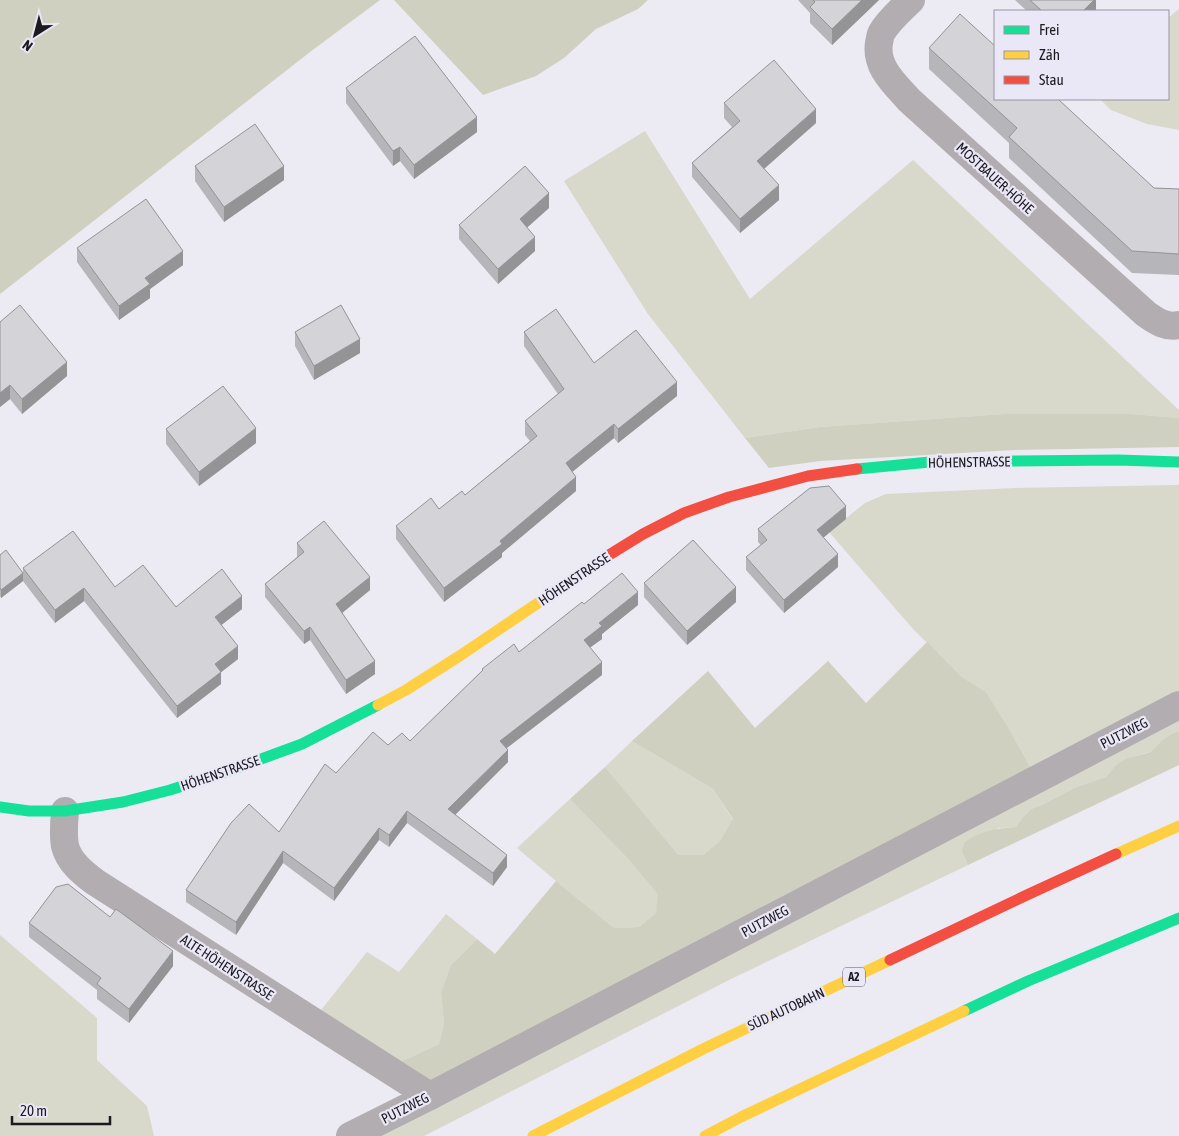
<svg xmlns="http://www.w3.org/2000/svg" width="1179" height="1136" font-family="'Asap Condensed',sans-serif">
<rect width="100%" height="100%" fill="#eceaf2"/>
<g fill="#d8d8cb">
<path d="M1179,9V130L1147,124L1111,110L1100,99H1168V18Z"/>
<path d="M645,131L750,299L913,160L1179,410V418L1131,414H1004L820,427L745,438L648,314L564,181Z"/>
<path d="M1179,485V695L1032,770L1008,727L986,692L962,677L913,629L829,532L865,503L886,494L1016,488Z"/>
<path d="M1179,716V731L1171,734L1160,742L1151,752L1142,754L1116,765L1106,777L1074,788L1042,805L1031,809L1023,817L1016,827L998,828L962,852L968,865L731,979L424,1136H369Z"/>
<path d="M632,741L713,789L733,820L720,841L703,855L678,856L605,767Z"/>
<path d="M570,799L630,861L659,894L656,913L639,927L614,928L556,881L517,848Z"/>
<path d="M446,914L477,939L451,965L441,992L444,1024L439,1044L392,1066L318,1014L367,952L399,972Z"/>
<path d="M0,935L97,1018V1060L147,1106L154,1136H0Z"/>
</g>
<g fill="#cfd0bf">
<path d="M0,0H380L310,52L0,294Z"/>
<path d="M394,0H648L638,9L596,29L564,58L536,76L483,95Z"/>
<path d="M1004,414H1131L1179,418V447L1015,450L820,461L769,468L745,438L820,427Z"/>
<path d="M927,642L962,677L986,692L1008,727L1032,770L425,1088L392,1066L439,1044L444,1024L441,992L451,965L477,939L495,954L556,881L614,928L639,927L656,913L658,894L630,861L570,799L605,767L678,855H703L720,841L733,819L713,789L632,741L708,671L755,728L828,661L866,703Z"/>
<path d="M1179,731V765L968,865L962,852L964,843C979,831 998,828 1016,827L1023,817L1031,809L1042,805L1074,788L1106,777L1116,765L1126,759L1151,752L1160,742L1171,734Z"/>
</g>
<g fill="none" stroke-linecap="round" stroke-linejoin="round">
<g stroke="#b1adb1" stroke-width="28">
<path d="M911,0C901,10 889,20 882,32C880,35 880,39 879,43C875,67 895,84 909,100L1146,314C1156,321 1166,328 1179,325"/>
<path d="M65,811C64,822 63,835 65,846C69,862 83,873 95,882L430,1096"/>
<path d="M350,1136L430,1096L1179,705"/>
</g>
<g stroke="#16e098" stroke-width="11">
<path d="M857,469L930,462L1118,460L1179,462"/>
<path d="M0,807L29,811H65L123,802L170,790L223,773L302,744L378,705"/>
<path d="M964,1011L1028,981L1179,918"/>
</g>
<g stroke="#ffcf43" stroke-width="11">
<path d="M378,705L406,690L461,655L609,555"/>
<path d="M1116,854L1179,826"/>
<path d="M533,1136L705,1048L890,960"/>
<path d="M705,1136L741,1117L964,1011"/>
</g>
<g stroke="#f24e42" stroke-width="11">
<path d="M609,555L643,534L684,513L729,497L808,476L857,469"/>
<path d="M890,960L1029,894L1116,854"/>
</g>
</g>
<g fill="#b6b5ba">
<path d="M798,0H879L832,45L810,23V13Z"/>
<path d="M1015,0H1096V11H1027Z"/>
<path d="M929,48L995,99L1154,188L1179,189V275L1132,273L1009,158V143L929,69Z"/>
<path d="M346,88L477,132L414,179L400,161L393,166L346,103Z"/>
<path d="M724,103L816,123L764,169L779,200L740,233L692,177V163L732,127L724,118Z"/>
<path d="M195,166L284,180L224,222L195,181Z"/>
<path d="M549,208L527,227L535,251L498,284L459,239V225Z"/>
<path d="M77,248L183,265L150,289V298L119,320L77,262Z"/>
<path d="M0,322L67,376L22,414L10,399L0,407Z"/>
<path d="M295,332L360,353L314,380L295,346Z"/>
<path d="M524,332L594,363L677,396L618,443L614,438L572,472L576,491L502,553V557L444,602L396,539V526L439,509L465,495L530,441L525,435V421L558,394L524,346Z"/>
<path d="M166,429L256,443L199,486L166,444Z"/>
<path d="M846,519L823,537L838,567L784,613L746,570V557L761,545L758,542V529Z"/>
<path d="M297,543L370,590L342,613L375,674L346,694L310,640L304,644L265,597V584L297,557Z"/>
<path d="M0,555L23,573V568L115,587L176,607L242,609L221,625L238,659L221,672V684L177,718L84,601L55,623L23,581L1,598L0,596Z"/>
<path d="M644,583L736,602L687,645L644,597Z"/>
<path d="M584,604L638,605L602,634V639L590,647L602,675L507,748L508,762L455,815L507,867L493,886L407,823L389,847L379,840L334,901L283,863L236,935L186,902V890L279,832L336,773L388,745L410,741L482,671V669L519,652Z"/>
<path d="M29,923L173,966L129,1023L97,999V990L29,937Z"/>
</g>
<g fill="#949497">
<path d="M862,0H879L832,45V29Z"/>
<path d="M1094,0H1096V11H1083Z"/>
<path d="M816,109V123L757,175V161Z"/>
<path d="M477,117V132L414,179V165Z"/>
<path d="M400,147V161L393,166V151Z"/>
<path d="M284,166V180L224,222V207Z"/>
<path d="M779,185V200L740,233V219Z"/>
<path d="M549,193V208L520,234V219Z"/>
<path d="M535,237V251L498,284V269Z"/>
<path d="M183,251V265L150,289V298L119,320V306L145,278Z"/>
<path d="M360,339V353L314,380V366Z"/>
<path d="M67,362V376L22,414V399Z"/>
<path d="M677,382V396L618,443V429Z"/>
<path d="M10,385V399L0,407V393Z"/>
<path d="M614,424V438L566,477V463Z"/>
<path d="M256,428V443L199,486V472Z"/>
<path d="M576,477V491L502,553V557L444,602V588Z"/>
<path d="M846,506V519L817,543V530Z"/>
<path d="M838,554V567L784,613V600Z"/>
<path d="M23,573V581L1,598V590Z"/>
<path d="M370,577V590L336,618V604Z"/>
<path d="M736,587V602L687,645V631Z"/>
<path d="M84,588V601L55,623V610Z"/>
<path d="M638,592V605L602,634V639L584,652V640L599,623Z"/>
<path d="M242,596V609L215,630V617Z"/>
<path d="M310,627V640L304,644V631Z"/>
<path d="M238,646V659L215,677V664Z"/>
<path d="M375,661V674L346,694V680Z"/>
<path d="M602,662V675L500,753V741Z"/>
<path d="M221,672V684L177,718V706Z"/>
<path d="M508,750V762L448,822V809Z"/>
<path d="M407,811V823L389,847V835Z"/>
<path d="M379,828V840L334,901V888Z"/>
<path d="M283,851V863L236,935V922Z"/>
<path d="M507,855V867L493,886V873Z"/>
<path d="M173,951V966L129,1023V1009Z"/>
</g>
<g fill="#d4d3d8" stroke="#949497">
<path d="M813,0H862L832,29L810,7L815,2Z"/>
<path d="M1030,0H1094L1083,11H1042Z"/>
<path d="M960,14L995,46V99H1058L1154,188L1179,189V254L1132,251L1009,137L1017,128L929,48Z"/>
<path d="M415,36L477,117L414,165L400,147L393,151L346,88Z"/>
<path d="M774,60L816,109L757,161L779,185L740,219L692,163L740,121L724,103Z"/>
<path d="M255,124L284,166L224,207L195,166Z"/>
<path d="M525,166L549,193L520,219L535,237L498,269L459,225Z"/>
<path d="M146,199L183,251L145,278L150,284L119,306L77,248Z"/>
<path d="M20,305L67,362L22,399L10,385L0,393V322Z"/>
<path d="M341,305L360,339L314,366L295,332Z"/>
<path d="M556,309L594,363L636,330L677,382L618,429L614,424L566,463L576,477L500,541L502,544L444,588L396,526L431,498L439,509L462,491L465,495L537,436L525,421L564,389L524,332Z"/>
<path d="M223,386L256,428L199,472L166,429Z"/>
<path d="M829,486L846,506L817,530L838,554L784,600L746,557L767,540L758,529L810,488Z"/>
<path d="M324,521L370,577L336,604L375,661L346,680L310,627L304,631L265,584L304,552L297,543Z"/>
<path d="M73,531L115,587L143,565L176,607L222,569L242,596L215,617L238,646L215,664L221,672L177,706L84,588L55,610L23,568Z"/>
<path d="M693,540L736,587L687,631L644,583Z"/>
<path d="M6,550L23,573L1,590L0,588V555Z"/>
<path d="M622,573L638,592L599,623L602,626L584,640L602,662L500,741L508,750L448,809L507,855L493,873L407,811L389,835L379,828L334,888L283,851L236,922L186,890L231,823L249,804L279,832L325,764L336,773L373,732L388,745L402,733L410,741L483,670L482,669L514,644L519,652L582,602L584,604Z"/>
<path d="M68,884L110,917L116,909L173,951L129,1009L97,984L101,978L29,923L56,887Z"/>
</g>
<g text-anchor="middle" stroke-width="4.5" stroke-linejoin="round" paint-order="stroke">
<rect fill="#eae7f6" stroke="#595860" stroke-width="1" x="843" y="967.5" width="22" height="19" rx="4"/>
<g font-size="12" font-weight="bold" fill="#1b1a1f">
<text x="854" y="981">A2</text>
</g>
<g font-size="14" fill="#1b1a1f" stroke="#eae7f6">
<text transform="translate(995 178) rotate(42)" y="5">MOSTBAUER-HÖHE</text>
<text transform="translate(969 462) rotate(-1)" y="5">HÖHENSTRASSE</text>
<text transform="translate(574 579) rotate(-34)" y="5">HÖHENSTRASSE</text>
<text transform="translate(1124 733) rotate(-27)" y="5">PUTZWEG</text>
<text transform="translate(220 773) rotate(-19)" y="5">HÖHENSTRASSE</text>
<text transform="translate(765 921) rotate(-28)" y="5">PUTZWEG</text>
<text transform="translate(227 967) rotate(33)" y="5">ALTE HÖHENSTRASSE</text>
<text transform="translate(786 1009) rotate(-25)" y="5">SÜD AUTOBAHN</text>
<text transform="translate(405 1108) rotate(-27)" y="5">PUTZWEG</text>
</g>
</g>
<rect x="994" y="10" width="175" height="90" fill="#eae7f6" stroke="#9795a0"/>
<rect x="1004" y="26" width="25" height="8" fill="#16e098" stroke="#9795a0"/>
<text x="1039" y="35" font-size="15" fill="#1b1a1f">Frei</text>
<rect x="1004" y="51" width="25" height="8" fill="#ffcf43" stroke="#9795a0"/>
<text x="1039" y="60" font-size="15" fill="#1b1a1f">Zäh</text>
<rect x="1004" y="76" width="25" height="8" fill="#f24e42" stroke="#9795a0"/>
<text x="1039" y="85" font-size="15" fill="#1b1a1f">Stau</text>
<g transform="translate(35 35) rotate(216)" stroke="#eae7f6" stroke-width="4" paint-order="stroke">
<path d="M0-4L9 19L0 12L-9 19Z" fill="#1b1a1f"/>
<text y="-8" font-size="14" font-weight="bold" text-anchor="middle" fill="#1b1a1f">N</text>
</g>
<path d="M12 1116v8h98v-8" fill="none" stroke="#1b1a1f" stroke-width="2.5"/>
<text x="20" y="1116" font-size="15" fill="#1b1a1f" stroke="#eae7f6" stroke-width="4" paint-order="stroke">20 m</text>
</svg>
